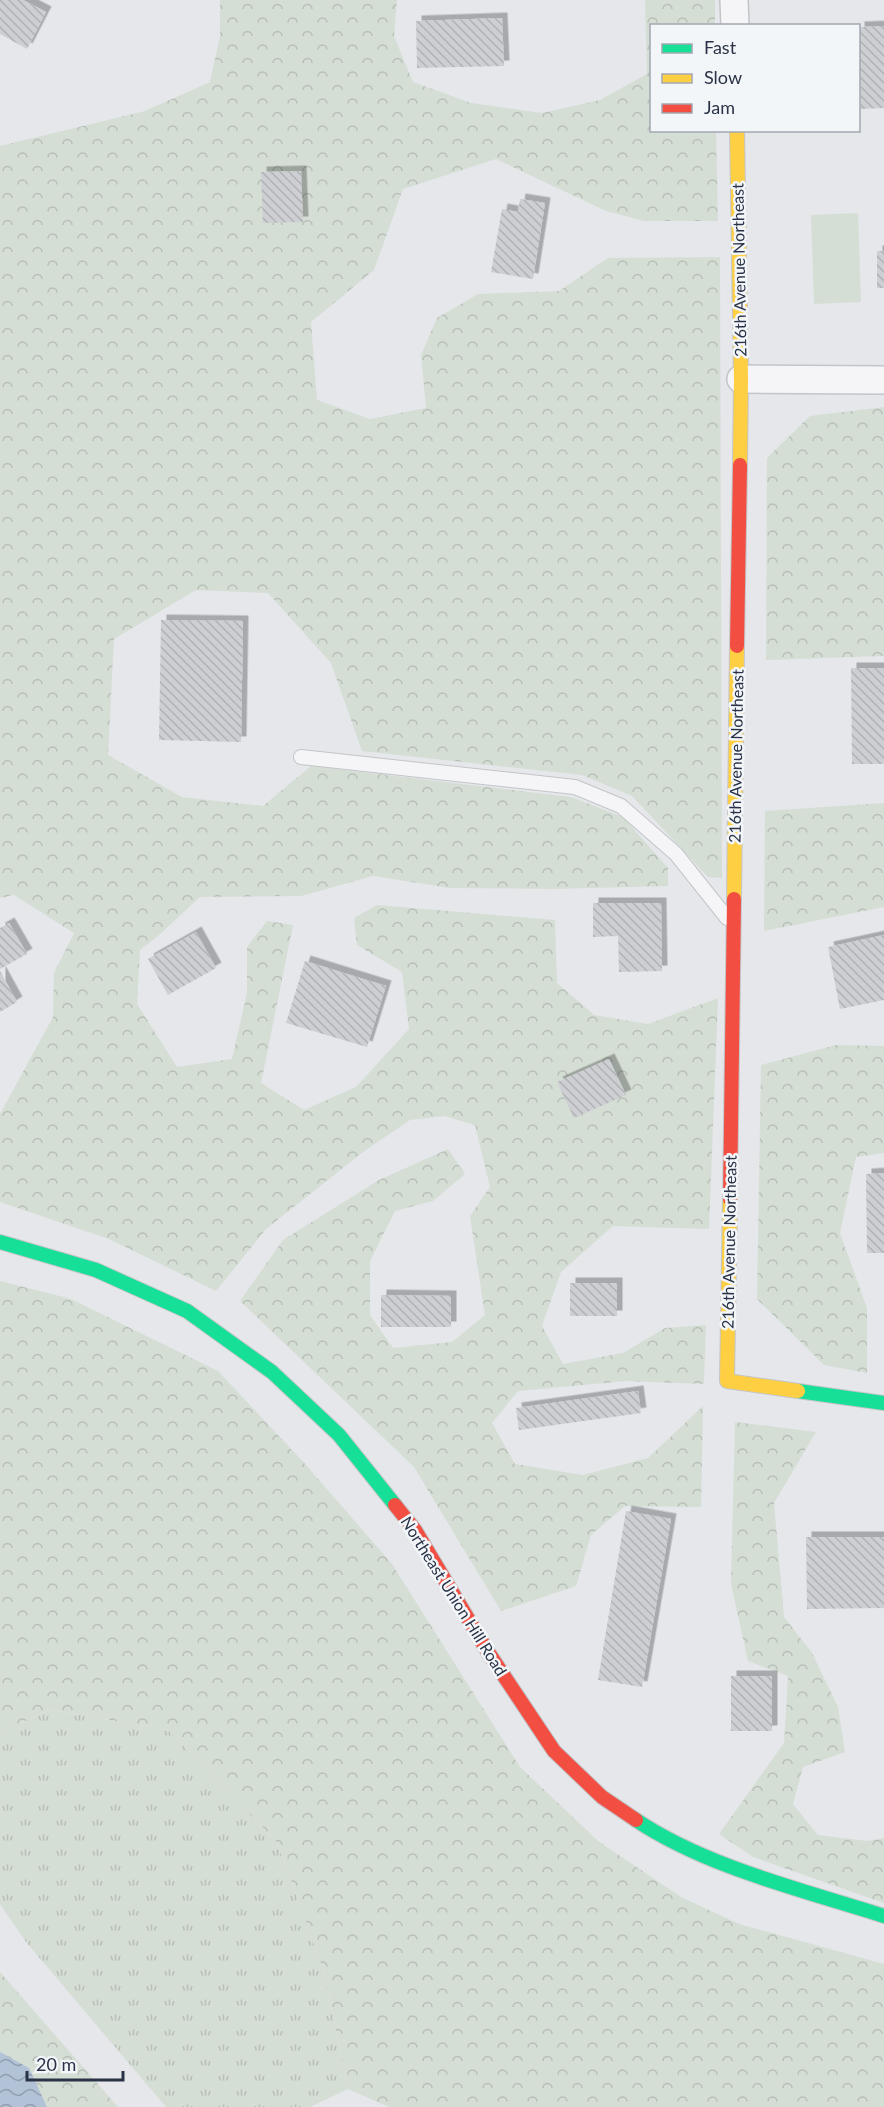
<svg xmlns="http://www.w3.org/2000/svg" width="884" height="2107" font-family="Lato,sans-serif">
<defs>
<pattern id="grass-tufts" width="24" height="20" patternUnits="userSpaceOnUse" patternTransform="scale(1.5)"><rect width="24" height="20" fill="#d5ded5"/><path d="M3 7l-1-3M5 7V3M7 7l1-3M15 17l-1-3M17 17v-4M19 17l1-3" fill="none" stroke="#b7bfb8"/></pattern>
<pattern id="forest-crowns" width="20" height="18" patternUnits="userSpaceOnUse" patternTransform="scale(1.5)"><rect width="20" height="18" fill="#d5ded5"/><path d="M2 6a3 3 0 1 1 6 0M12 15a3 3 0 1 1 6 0" fill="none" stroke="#b7bfb8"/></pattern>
<pattern id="water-waves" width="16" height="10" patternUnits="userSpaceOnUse" patternTransform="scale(1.5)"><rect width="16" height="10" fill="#b2c2d7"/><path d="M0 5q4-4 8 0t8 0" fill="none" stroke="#919eb0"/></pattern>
<pattern id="building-back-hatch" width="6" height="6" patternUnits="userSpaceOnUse" patternTransform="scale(1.5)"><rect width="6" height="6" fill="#cecfd3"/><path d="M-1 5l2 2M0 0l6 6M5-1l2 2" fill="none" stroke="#b1b2b6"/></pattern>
<filter id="shadow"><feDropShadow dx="5.5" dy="-5.5" stdDeviation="0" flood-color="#0004"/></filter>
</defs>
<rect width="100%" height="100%" fill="#e5e7ea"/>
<path fill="url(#grass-tufts)" d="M51,1710L168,1730L277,1842L324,1972L348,2089L310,2107H166L26,1942L0,1904V1732Z"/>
<g fill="url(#forest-crowns)">
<path d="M220,0H397L394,36L413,82L471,103L542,113L600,100L647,74L645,0H715V25L652,26V130L716,131L718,221H644L606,211L496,159L403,189L374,270L311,322L317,400L370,419L426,408L421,355L437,318L478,294L559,291L608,258L720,257L722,878L708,877L632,796L582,775L362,751L331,663L268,593L196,590L114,639L108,755L182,797L263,806L311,766L571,797L623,817L668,868V886L553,889L450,888L373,876L301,896L200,897L158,936L140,950L137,1004L177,1067L232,1059L247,993V947L267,921L293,925L261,1083L304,1110L356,1087L409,1029L402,972L357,945L354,918L377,905L555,920L557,983L594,1015L648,1024L718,998L709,1229L613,1226L561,1272L542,1326L563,1364L623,1353L665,1328L706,1325L704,1384L626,1381L518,1391L492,1423L515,1464L583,1475L648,1458L703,1406L701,1507L625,1506L591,1535L576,1586L501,1611L414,1467L240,1301L283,1240L379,1180L448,1149L465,1174L433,1201L395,1211L370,1261V1315L393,1348L452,1342L485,1315L470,1216L490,1187L475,1125L444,1116L410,1120L363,1152L266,1229L216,1291L109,1239L0,1202V1114L53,1017L54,973L74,933L14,895L0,898V146L145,111L210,82L220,36Z"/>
<path d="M884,407V656L766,660L767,458L810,416Z"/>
<path d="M884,803V907L764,931L765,811Z"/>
<path d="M836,1045L884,1046V1153L856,1157L840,1233L867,1308V1373L824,1365L757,1299L761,1065Z"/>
<path d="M0,1281L71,1299L218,1371L306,1465L392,1564L520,1767L598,1841L681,1897L739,1924L884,1964V2107H389L348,2089L324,1972L277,1842L168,1730L51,1710L0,1732Z"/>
<path d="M735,1422L816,1432L774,1503L784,1617L812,1653L838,1707L845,1752L803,1767L793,1804L818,1835L867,1841L884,1838V1903L753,1857L719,1834L784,1743L788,1676L748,1661L731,1584Z"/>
<path d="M0,1972L118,2107H0Z"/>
</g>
<path fill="#d5ded5" d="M858,213L861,302L814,304L811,215Z"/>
<path fill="url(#water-waves)" d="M0,2052L29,2068L47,2107H0Z"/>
<g fill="url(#building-back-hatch)" filter="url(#shadow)">
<path d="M0,0H23L46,12L27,49L0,34Z"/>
<path d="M502,18L504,66L417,68L416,21Z"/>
<path d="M884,26V108L861,109L859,27Z"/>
<path d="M301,171L303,222L263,223L261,172Z"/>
<path d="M520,199L545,203L533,279L491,272L502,209L518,212Z"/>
<rect x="877" y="251" width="7" height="37"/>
<path d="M161,620L243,621L241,742L159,740Z"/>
<path d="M851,668H884V764H852Z"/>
<path d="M593,903H661L662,971L619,972L618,936L593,937Z"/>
<path d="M9,923L27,954L0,969V928Z"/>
<path d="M196,932L216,968L168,995L148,959Z"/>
<path d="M884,935V1000L840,1009L828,947Z"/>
<path d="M305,961L386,986L367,1047L286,1023Z"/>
<path d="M0,971L17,1002L0,1012Z"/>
<path d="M609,1059L626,1095L574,1118L557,1082Z"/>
<path d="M884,1173V1253H867L866,1174Z"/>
<rect x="570" y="1283" width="47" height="33"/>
<path d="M381,1295L451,1296V1327H381Z"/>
<path d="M638,1391L641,1413L519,1430L516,1408Z"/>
<path d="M626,1511L671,1519L642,1687L598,1680Z"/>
<path d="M806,1537H884V1608L807,1609Z"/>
<rect x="731" y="1676" width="41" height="55"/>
</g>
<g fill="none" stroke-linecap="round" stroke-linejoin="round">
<defs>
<path id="lane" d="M301,757L575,787L621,806L676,854L727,918"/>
<g id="street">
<path d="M734,0L735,26"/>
<path d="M741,379L884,380"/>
</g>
<g id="fast">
<path d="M0,1242L96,1270L187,1311L272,1372L339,1435L395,1505"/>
<path d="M798,1391L884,1403"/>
<path d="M636,1820C706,1867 803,1890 884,1916"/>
</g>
<g id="slow">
<path d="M737,130L741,379L740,465"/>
<path d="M734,899L737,646"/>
<path d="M730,1199L727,1381L798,1391"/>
</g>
<g id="jam">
<path d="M737,646L740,465"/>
<path d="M730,1199L734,899"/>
<path d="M395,1505L415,1530L488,1652L554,1751L602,1797L636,1820"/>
</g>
</defs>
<use href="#lane" stroke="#c3c5c8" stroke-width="16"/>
<use href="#street" stroke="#c3c5c8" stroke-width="30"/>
<use href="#fast" stroke="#c3c5c8" stroke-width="16"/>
<use href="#slow" stroke="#c3c5c8" stroke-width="16"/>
<use href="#jam" stroke="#c3c5c8" stroke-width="16"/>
<use href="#lane" stroke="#f5f5f7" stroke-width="14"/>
<use href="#street" stroke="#f5f5f7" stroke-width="27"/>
<use href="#fast" stroke="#16e098" stroke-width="14"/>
<use href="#slow" stroke="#ffcf43" stroke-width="14"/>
<use href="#jam" stroke="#f24e42" stroke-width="14"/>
</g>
<g text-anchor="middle" stroke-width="5" stroke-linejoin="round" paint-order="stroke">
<g font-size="16" fill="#293246" stroke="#f3f6f9">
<text transform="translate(739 270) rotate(-91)" y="6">216th Avenue Northeast</text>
<text transform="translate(736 756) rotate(-89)" y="6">216th Avenue Northeast</text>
<text transform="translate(729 1242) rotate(-89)" y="6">216th Avenue Northeast</text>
<text transform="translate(454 1596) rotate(58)" y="6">Northeast Union Hill Road</text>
</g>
</g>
<rect x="650" y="24" width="210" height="108" fill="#f3f6f9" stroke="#a2a8b1" stroke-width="1.5"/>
<rect x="662" y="44" width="30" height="9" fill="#16e098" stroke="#a2a8b1" stroke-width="1.5"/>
<text x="704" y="54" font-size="18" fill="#293246">Fast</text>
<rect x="662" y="74" width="30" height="9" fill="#ffcf43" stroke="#a2a8b1" stroke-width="1.5"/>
<text x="704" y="84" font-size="18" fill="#293246">Slow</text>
<rect x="662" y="104" width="30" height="9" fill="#f24e42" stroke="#a2a8b1" stroke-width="1.5"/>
<text x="704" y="114" font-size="18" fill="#293246">Jam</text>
<path d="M27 2071v9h96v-9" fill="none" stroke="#293246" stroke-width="3"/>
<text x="36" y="2071" font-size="18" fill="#293246" stroke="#f3f6f9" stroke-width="4.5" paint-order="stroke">20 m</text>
</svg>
